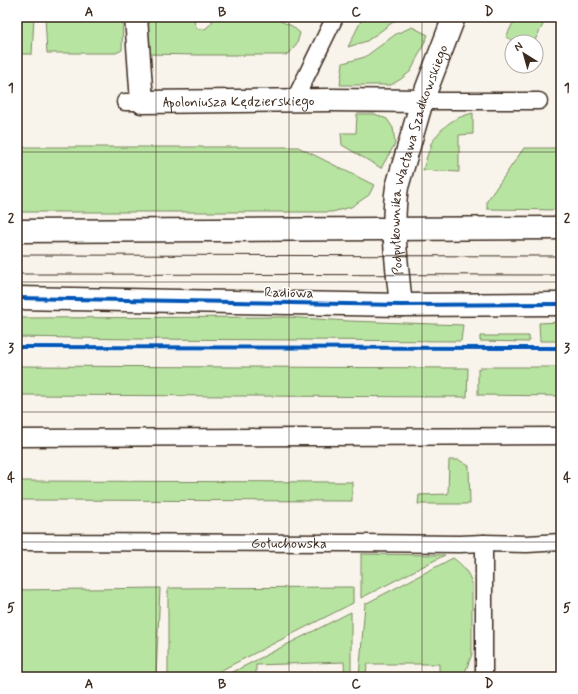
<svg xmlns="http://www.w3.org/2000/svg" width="578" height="694" font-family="Mynerve,sans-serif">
<rect width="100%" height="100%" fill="#f9f4eb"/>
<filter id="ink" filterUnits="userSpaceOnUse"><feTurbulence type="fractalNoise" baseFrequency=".025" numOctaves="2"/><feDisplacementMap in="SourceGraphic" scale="8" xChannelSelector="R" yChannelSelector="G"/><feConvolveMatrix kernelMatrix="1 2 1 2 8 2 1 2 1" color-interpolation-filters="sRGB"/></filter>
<g filter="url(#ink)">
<g fill="#b8e4a2" stroke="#7a8760">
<path d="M17,17H34L32,54H17Z"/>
<path d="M45,17H123L122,50L116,53H47Z"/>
<path d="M146,17H196L194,20L195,25L198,29H205L212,23V17H271L292,26L300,33C297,44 296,48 286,55H199L147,54Z"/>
<path d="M363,17H400L367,41L348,47Z"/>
<path d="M516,17H547L534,42H515L506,37Z"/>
<path d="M412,27L428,35L411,71L401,79L391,85H340L343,63L365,57L396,34Z"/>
<path d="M473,113V134L459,135V172L423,170L428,153L432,146L430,145C443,126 450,119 473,113Z"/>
<path d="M357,114H375L387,119L393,128L395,144L381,168L342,145L341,133H356Z"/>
<path d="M17,147H298L374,185L369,195L351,207L332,212H17Z"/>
<path d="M524,148H561V210L487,209V201Z"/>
<path d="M285,317L349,321L463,325L461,341L135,339L17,337V321L21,318Z"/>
<path d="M561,322V341H540L539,323Z"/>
<path d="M480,336H529V342L480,341Z"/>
<path d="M17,366L468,368L467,397L17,395Z"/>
<path d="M482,367H561V396L478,395V369Z"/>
<path d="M449,460H459L469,466L470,504H418L419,495L448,494Z"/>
<path d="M17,481L352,482V501L17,500Z"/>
<path d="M361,554L445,555L361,598Z"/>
<path d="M453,558C463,565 468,572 472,583V654L466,670L459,677H439V664H367L366,677H359L365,604Z"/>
<path d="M353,587V603L208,677H168V588Z"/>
<path d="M160,588L156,677H17V590Z"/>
<path d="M351,612V677H345L344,662L256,665V677H223Z"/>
</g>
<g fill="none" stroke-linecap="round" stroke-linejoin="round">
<defs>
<g id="lane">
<path d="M294,101L335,17"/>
<path d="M422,101H539"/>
<path d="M125,102H142"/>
<path d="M17,438L561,436"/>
<path id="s1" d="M17,542L358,543L460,544L484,543L527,544L561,542"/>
<path d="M484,677V543"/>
</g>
<g id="street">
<path id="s2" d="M136,17L142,102L331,100L422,101"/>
<path id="s3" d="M401,305C397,266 391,226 397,187L422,101L454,17"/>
</g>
<g id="secondary">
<path d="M17,231L561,228"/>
<path d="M17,298L401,305L561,304"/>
</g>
</defs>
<use href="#lane" stroke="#3b2a1e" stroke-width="19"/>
<use href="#street" stroke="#3b2a1e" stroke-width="25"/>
<use href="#secondary" stroke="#3b2a1e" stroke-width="25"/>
<use href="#lane" stroke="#fff" stroke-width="16"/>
<use href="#street" stroke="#fff" stroke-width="22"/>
<use href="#secondary" stroke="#fff" stroke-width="22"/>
<g stroke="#3b2a1e" stroke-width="1">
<path d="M17,255L561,256"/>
<path d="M17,274L561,275"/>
</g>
<defs>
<g id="cycleway">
<path d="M17,298L401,305L561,304"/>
<path d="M17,347L561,348"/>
</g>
</defs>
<use href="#cycleway" stroke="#fff" stroke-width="6"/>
<use href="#cycleway" stroke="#0057b8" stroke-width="4"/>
</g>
</g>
<path fill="none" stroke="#3b2a1e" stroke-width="1" stroke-opacity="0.55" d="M156,17V677M289,17V677M422,17V677M17,152H561M17,282H561M17,412H561M17,542H561"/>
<g text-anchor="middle" stroke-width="3" stroke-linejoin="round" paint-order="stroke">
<g font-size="14" fill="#3b2a1e" stroke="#fff">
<text dy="5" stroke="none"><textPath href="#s2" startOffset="182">Apoloniusza Kędzierskiego</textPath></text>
<text dy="5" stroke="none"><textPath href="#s3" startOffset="149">Podpułkownika Wacława Szadkowskiego</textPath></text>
<text transform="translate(289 292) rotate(1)" y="5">Radiowa</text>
<text dy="5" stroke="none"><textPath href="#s1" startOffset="272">Gołuchowska</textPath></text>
</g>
</g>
<rect width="578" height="694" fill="none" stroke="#fff" stroke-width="44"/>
<g transform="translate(524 54) rotate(323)"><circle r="19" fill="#ffffff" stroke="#b1aaa5"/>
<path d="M0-3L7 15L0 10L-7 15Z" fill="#3b2a1e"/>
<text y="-6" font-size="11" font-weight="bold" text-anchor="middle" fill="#3b2a1e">N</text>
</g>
<rect x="22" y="22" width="534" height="650" fill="none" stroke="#3b2a1e" stroke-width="1.5"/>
<g font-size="13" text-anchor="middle" font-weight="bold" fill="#3b2a1e">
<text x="89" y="16">A</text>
<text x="222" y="16">B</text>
<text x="356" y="16">C</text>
<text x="489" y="16">D</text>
<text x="11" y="92">1</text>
<text x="567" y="92">1</text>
<text x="11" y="222">2</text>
<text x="567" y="222">2</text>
<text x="11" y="352">3</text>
<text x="567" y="352">3</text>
<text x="11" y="482">4</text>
<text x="567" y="482">4</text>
<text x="11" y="612">5</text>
<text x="567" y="612">5</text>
<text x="89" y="688">A</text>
<text x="222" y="688">B</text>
<text x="356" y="688">C</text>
<text x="489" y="688">D</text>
</g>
</svg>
